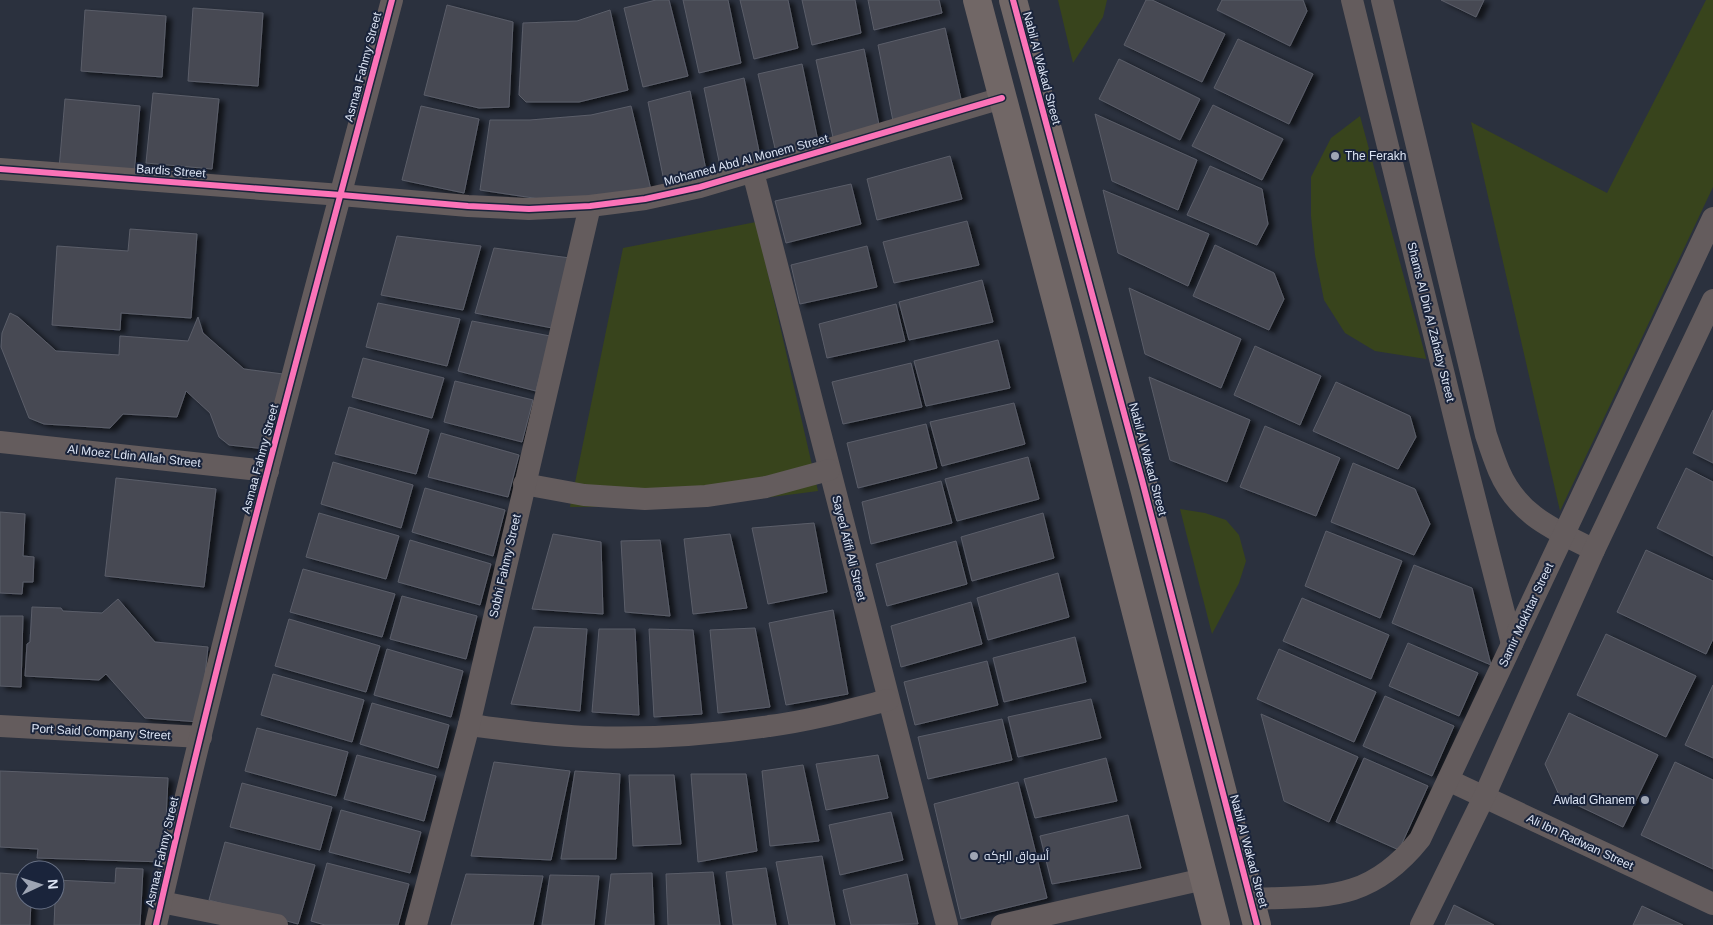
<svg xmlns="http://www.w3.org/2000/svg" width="1713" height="925" font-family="Arial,Cairo,sans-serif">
<defs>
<filter id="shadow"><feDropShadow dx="5.5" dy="3" stdDeviation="2.5" flood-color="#0009"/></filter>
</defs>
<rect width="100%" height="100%" fill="#2b313e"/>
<g fill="#38441c">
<path d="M1058,0H1107L1103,17L1073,63Z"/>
<path d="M1706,0H1713V187L1560,511L1471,122L1607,193Z"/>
<path d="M1360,116L1426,358V359L1375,351L1345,333L1324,300L1315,255L1311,216V177L1331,138Z"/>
<path d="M756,222L818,491L701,506L570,507L623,248Z"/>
<path d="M1180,509L1205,513L1226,520L1239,535L1246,561L1239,583L1212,634Z"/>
</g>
<g fill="#464853" stroke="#5b5e69" filter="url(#shadow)">
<path d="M656,0H669L688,76L643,87L624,8Z"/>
<path d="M683,0H728L741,63L699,73Z"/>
<path d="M740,0H788L798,48L754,59Z"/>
<path d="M802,0H855L861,33L812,45Z"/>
<path d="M868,0H939L942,13L874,30Z"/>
<path d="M1146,0H1152L1225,34L1202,82L1124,45Z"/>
<path d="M1222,0H1303L1307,11L1290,46L1217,10Z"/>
<path d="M1441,0H1484L1476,17Z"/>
<path d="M447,5L513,22L509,107L479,108L424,95Z"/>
<path d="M193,8L263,13L258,86L188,81Z"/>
<path d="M85,10L166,16L162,77L81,71Z"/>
<path d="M610,10L628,90L579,102H526L519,95L523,23L577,21Z"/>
<path d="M945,28L963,108L894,126L878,45Z"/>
<path d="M1238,39L1313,74L1289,124L1214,88Z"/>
<path d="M864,49L880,130L834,142L816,60Z"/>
<path d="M1119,59L1200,99L1180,140L1099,99Z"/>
<path d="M802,64L819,146L777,157L758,74Z"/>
<path d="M744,78L761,161L721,171L704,88Z"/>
<path d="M690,91L707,175L665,186L648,102Z"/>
<path d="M153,93L219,99L212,169L146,163Z"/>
<path d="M65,99L140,106L134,175L59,169Z"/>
<path d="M1213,105L1283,139L1262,180L1192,146Z"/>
<path d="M421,106L479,119L464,193L402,180Z"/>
<path d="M631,106L651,190L560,202L480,190L490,120H530L591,115Z"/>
<path d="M1095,114L1197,160L1178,210L1112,181Z"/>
<path d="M950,156L962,199L877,220L867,179Z"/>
<path d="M1210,166L1262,189L1268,224L1257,245L1187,215Z"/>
<path d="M851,184L861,224L786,243L775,201Z"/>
<path d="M1103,190L1209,234L1188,286L1118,253Z"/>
<path d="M967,221L979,265L894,283L883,242Z"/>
<path d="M130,229L197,234L191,318L121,313L120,330L52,325L57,246L128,251Z"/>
<path d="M397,236L481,246L463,310L381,295Z"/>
<path d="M1215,245L1274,273L1284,299L1269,330L1193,296Z"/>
<path d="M867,246L877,287L800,304L791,265Z"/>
<path d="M494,248L570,258L552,328L475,313Z"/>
<path d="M982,280L993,322L909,340L899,302Z"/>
<path d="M1129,288L1241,339L1221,388L1145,354Z"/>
<path d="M378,303L460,319L447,366L366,347Z"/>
<path d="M896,304L905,341L827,358L819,324Z"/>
<path d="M10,313L18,317L56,351L119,355L120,336L188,341L198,317L203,333L244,369L283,374L266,449L229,445L219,437L210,413L186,391L177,417L123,414L110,428L44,424L29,418L1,347L2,333Z"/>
<path d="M472,321L550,336L536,391L458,371Z"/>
<path d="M998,340L1010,388L926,406L914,361Z"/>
<path d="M1255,346L1321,376L1300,425L1234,395Z"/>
<path d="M363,358L444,378L432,418L352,397Z"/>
<path d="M911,363L922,407L843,424L832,382Z"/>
<path d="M1149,377L1250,420L1227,482L1170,460Z"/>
<path d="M455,381L533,400L522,442L444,422Z"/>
<path d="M1336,382L1410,416L1416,437L1398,469L1313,431Z"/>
<path d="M1014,403L1025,444L942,466L930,422Z"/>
<path d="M349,407L429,430L416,474L335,454Z"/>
<path d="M1713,410V463L1693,453Z"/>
<path d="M926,424L937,468L858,488L847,443Z"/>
<path d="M1265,426L1340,458L1316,516L1240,487Z"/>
<path d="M441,433L519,455L508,497L428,477Z"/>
<path d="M1028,457L1039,499L957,521L945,479Z"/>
<path d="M333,462L413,485L401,528L321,504Z"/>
<path d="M1353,463L1415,489L1430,524L1414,555L1331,522Z"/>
<path d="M1686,468L1713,482V556L1657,528Z"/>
<path d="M116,478L216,489L204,587L105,576Z"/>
<path d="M941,481L952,523L871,544L862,502Z"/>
<path d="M425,488L505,510L493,556L412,532Z"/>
<path d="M0,512L25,514L23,556L34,557L33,582H23L22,594L0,593Z"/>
<path d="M319,513L399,536L386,579L306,557Z"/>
<path d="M1043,513L1054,558L972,581L961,537Z"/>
<path d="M814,523L827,592L768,604L752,528Z"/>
<path d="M1326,531L1402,561L1380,618L1305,586Z"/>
<path d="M553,534L601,542L603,614L532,609Z"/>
<path d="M730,534L747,608L693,614L684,539Z"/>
<path d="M410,540L491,564L480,605L398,582Z"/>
<path d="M660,540L670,616L625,612L621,541Z"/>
<path d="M956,541L967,584L887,606L876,564Z"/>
<path d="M1646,550L1713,581V639L1706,654L1617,612Z"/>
<path d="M1414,565L1472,588L1491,665L1392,623Z"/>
<path d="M303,569L395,594L382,637L290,612Z"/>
<path d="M1058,573L1069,617L988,640L977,598Z"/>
<path d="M402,596L477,616L466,659L390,639Z"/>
<path d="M1302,598L1389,635L1371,679L1283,641Z"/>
<path d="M118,599L155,642L208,647L200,722L145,718L106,674L99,680L25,676L27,644L30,642L32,607L61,608L63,611L102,613Z"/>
<path d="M971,602L982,644L901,667L891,626Z"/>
<path d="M833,610L848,694L786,705L769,623Z"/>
<path d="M0,616H23L21,687L0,686Z"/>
<path d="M289,619L380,646L366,692L275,666Z"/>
<path d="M534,627L587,629L580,711L511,704Z"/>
<path d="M755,628L770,707L718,713L710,630Z"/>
<path d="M599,629H635L639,715L592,712Z"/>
<path d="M649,629L693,630L702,714L654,717Z"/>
<path d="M1606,634L1696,676L1666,737L1577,695Z"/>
<path d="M1075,637L1086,682L1004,702L993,658Z"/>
<path d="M1408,643L1478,673L1459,716L1389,686Z"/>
<path d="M387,649L463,671L451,717L374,695Z"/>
<path d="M1279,649L1376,692L1354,742L1257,699Z"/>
<path d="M987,661L998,705L915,725L904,682Z"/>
<path d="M273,674L364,700L352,742L261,715Z"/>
<path d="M1713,685V758L1685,745Z"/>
<path d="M1385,696L1454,726L1432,776L1363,746Z"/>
<path d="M1091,699L1101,738L1018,757L1008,717Z"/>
<path d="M372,703L449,725L438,768L360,744Z"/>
<path d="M1569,713L1658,755L1623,827L1560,797L1545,764Z"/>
<path d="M1261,714L1358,757L1329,822L1284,801Z"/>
<path d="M1002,719L1012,760L928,779L918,737Z"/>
<path d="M257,728L348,752L336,796L245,771Z"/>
<path d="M357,755L436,776L424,821L344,799Z"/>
<path d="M878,755L888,798L826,810L816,764Z"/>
<path d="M1106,758L1117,801L1035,818L1024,779Z"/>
<path d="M1364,758L1428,786L1399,850L1336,822Z"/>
<path d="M494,762L570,771L551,860L471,856Z"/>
<path d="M1675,762L1713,780V869L1641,835Z"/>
<path d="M803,765L819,841L770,846L762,771Z"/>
<path d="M0,771L168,778L164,862L37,858L38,849L0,847Z"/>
<path d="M575,771L620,774L616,859H561Z"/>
<path d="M691,774H746L757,851L698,862Z"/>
<path d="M629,775H674L681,844L633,846Z"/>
<path d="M1018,782L1047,898L961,919L934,804Z"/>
<path d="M242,783L332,807L320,850L230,827Z"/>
<path d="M341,810L421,832L410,873L329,852Z"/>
<path d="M891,812L903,860L840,875L829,825Z"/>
<path d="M1128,815L1141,868L1052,884L1040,836Z"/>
<path d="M225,842L315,865L298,924L209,900Z"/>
<path d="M822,856L835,925H789L776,862Z"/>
<path d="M327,863L409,884L398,925H325L311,921Z"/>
<path d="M116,868L143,869L140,925H54L56,880L115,883Z"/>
<path d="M766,868L776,925H733L726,872Z"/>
<path d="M713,872L720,925H668L666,874Z"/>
<path d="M0,873L25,875V900H31L30,925H0Z"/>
<path d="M652,873L654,925H605L611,874Z"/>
<path d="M466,874L543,876L533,925H451Z"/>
<path d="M907,874L918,924L851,925L843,890Z"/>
<path d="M550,875L599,876L594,925H542Z"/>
<path d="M1454,905L1494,925H1445Z"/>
<path d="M1642,906L1683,925H1633Z"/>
</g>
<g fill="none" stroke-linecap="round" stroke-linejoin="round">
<g stroke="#645c5d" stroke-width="22">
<path d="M1352,0L1460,440L1512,644"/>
<path d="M1382,0L1486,435C1490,447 1494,459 1499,471C1518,515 1553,529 1594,550"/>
<path d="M0,169L341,195L468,206L529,209L590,206L645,199L700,187L1002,98"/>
<path d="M753,172L947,925"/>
<path d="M0,442L268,471"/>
<path d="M524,484L584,495L645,499L706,496L766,487L829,470"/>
<path d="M469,725C509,730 550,736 590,737C650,739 710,735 769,726C809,721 849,710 888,700"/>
<path d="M0,726L201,737"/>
<path d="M1448,780L1713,904"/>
<path d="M1250,899C1324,896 1369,903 1420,839L1713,218"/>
<path d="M161,902L277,925"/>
<path d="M156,925C226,615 311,308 392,0"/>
<path d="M416,925L469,725L590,206"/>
<path d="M1002,925L1204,879"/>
<path d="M1421,925L1484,797L1594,550L1713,300"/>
</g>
<g stroke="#716766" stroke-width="28">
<path d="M977,0L1064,331L1216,925"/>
<path d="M1013,0L1142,480L1257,925"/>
</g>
<defs>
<g id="cycleway">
<path d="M1013,0L1142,480L1257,925"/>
<path d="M0,169L341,195L468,206L529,209L590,206L645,199L700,187L1002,98"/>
<path d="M156,925C226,615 311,308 392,0"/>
</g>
</defs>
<use href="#cycleway" stroke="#1a243b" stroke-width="9"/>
<use href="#cycleway" stroke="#fb73b8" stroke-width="6"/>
</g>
<g fill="#9ea5b4" stroke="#1a243b" stroke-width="2">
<circle cx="1335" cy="156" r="5"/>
<circle cx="1645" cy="800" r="5"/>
<circle cx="974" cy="856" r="5"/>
</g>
<g text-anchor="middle" stroke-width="4" stroke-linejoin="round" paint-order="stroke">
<g font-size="12" fill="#dce4f4" stroke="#1a243b">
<text transform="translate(363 67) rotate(-75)" y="4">Asmaa Fahmy Street</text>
<text transform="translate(1042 68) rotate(75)" y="4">Nabil Al Wakad Street</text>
<text transform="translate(746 160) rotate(-15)" y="4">Mohamed Abd Al Monem Street</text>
<text transform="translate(171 171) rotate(4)" y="4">Bardis Street</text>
<text transform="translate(1431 322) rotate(76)" y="4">Shams Al Din Al Zahaby Street</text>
<text transform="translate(134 456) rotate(6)" y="4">Al Moez Ldin Allah Street</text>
<text transform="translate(260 459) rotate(-75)" y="4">Asmaa Fahmy Street</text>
<text transform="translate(1148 459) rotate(75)" y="4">Nabil Al Wakad Street</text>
<text transform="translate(849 548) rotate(76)" y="4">Sayed Afifi Ali Street</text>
<text transform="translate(505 566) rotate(-77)" y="4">Sobhi Fahmy Street</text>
<text transform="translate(1526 615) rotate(-65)" y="4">Samir Mokhtar Street</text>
<text transform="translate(101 732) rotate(3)" y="4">Port Said Company Street</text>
<text transform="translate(1580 842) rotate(25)" y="4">Ali Ibn Radwan Street</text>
<text transform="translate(1249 851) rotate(75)" y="4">Nabil Al Wakad Street</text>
<text transform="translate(162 852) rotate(-77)" y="4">Asmaa Fahmy Street</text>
</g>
<g font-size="12" fill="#dce4f4" stroke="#1a243b" text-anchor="start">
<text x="1345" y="160">The Ferakh</text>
<text x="1635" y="804" text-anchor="end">Awlad Ghanem</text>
<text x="984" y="860">أسواق البركه</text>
</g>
</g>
<g transform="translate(40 885) rotate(86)"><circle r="24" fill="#1a243b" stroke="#687185"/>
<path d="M0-4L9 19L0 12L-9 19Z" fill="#9ea5b4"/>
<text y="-8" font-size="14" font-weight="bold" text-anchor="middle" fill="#dce4f4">N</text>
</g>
</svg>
